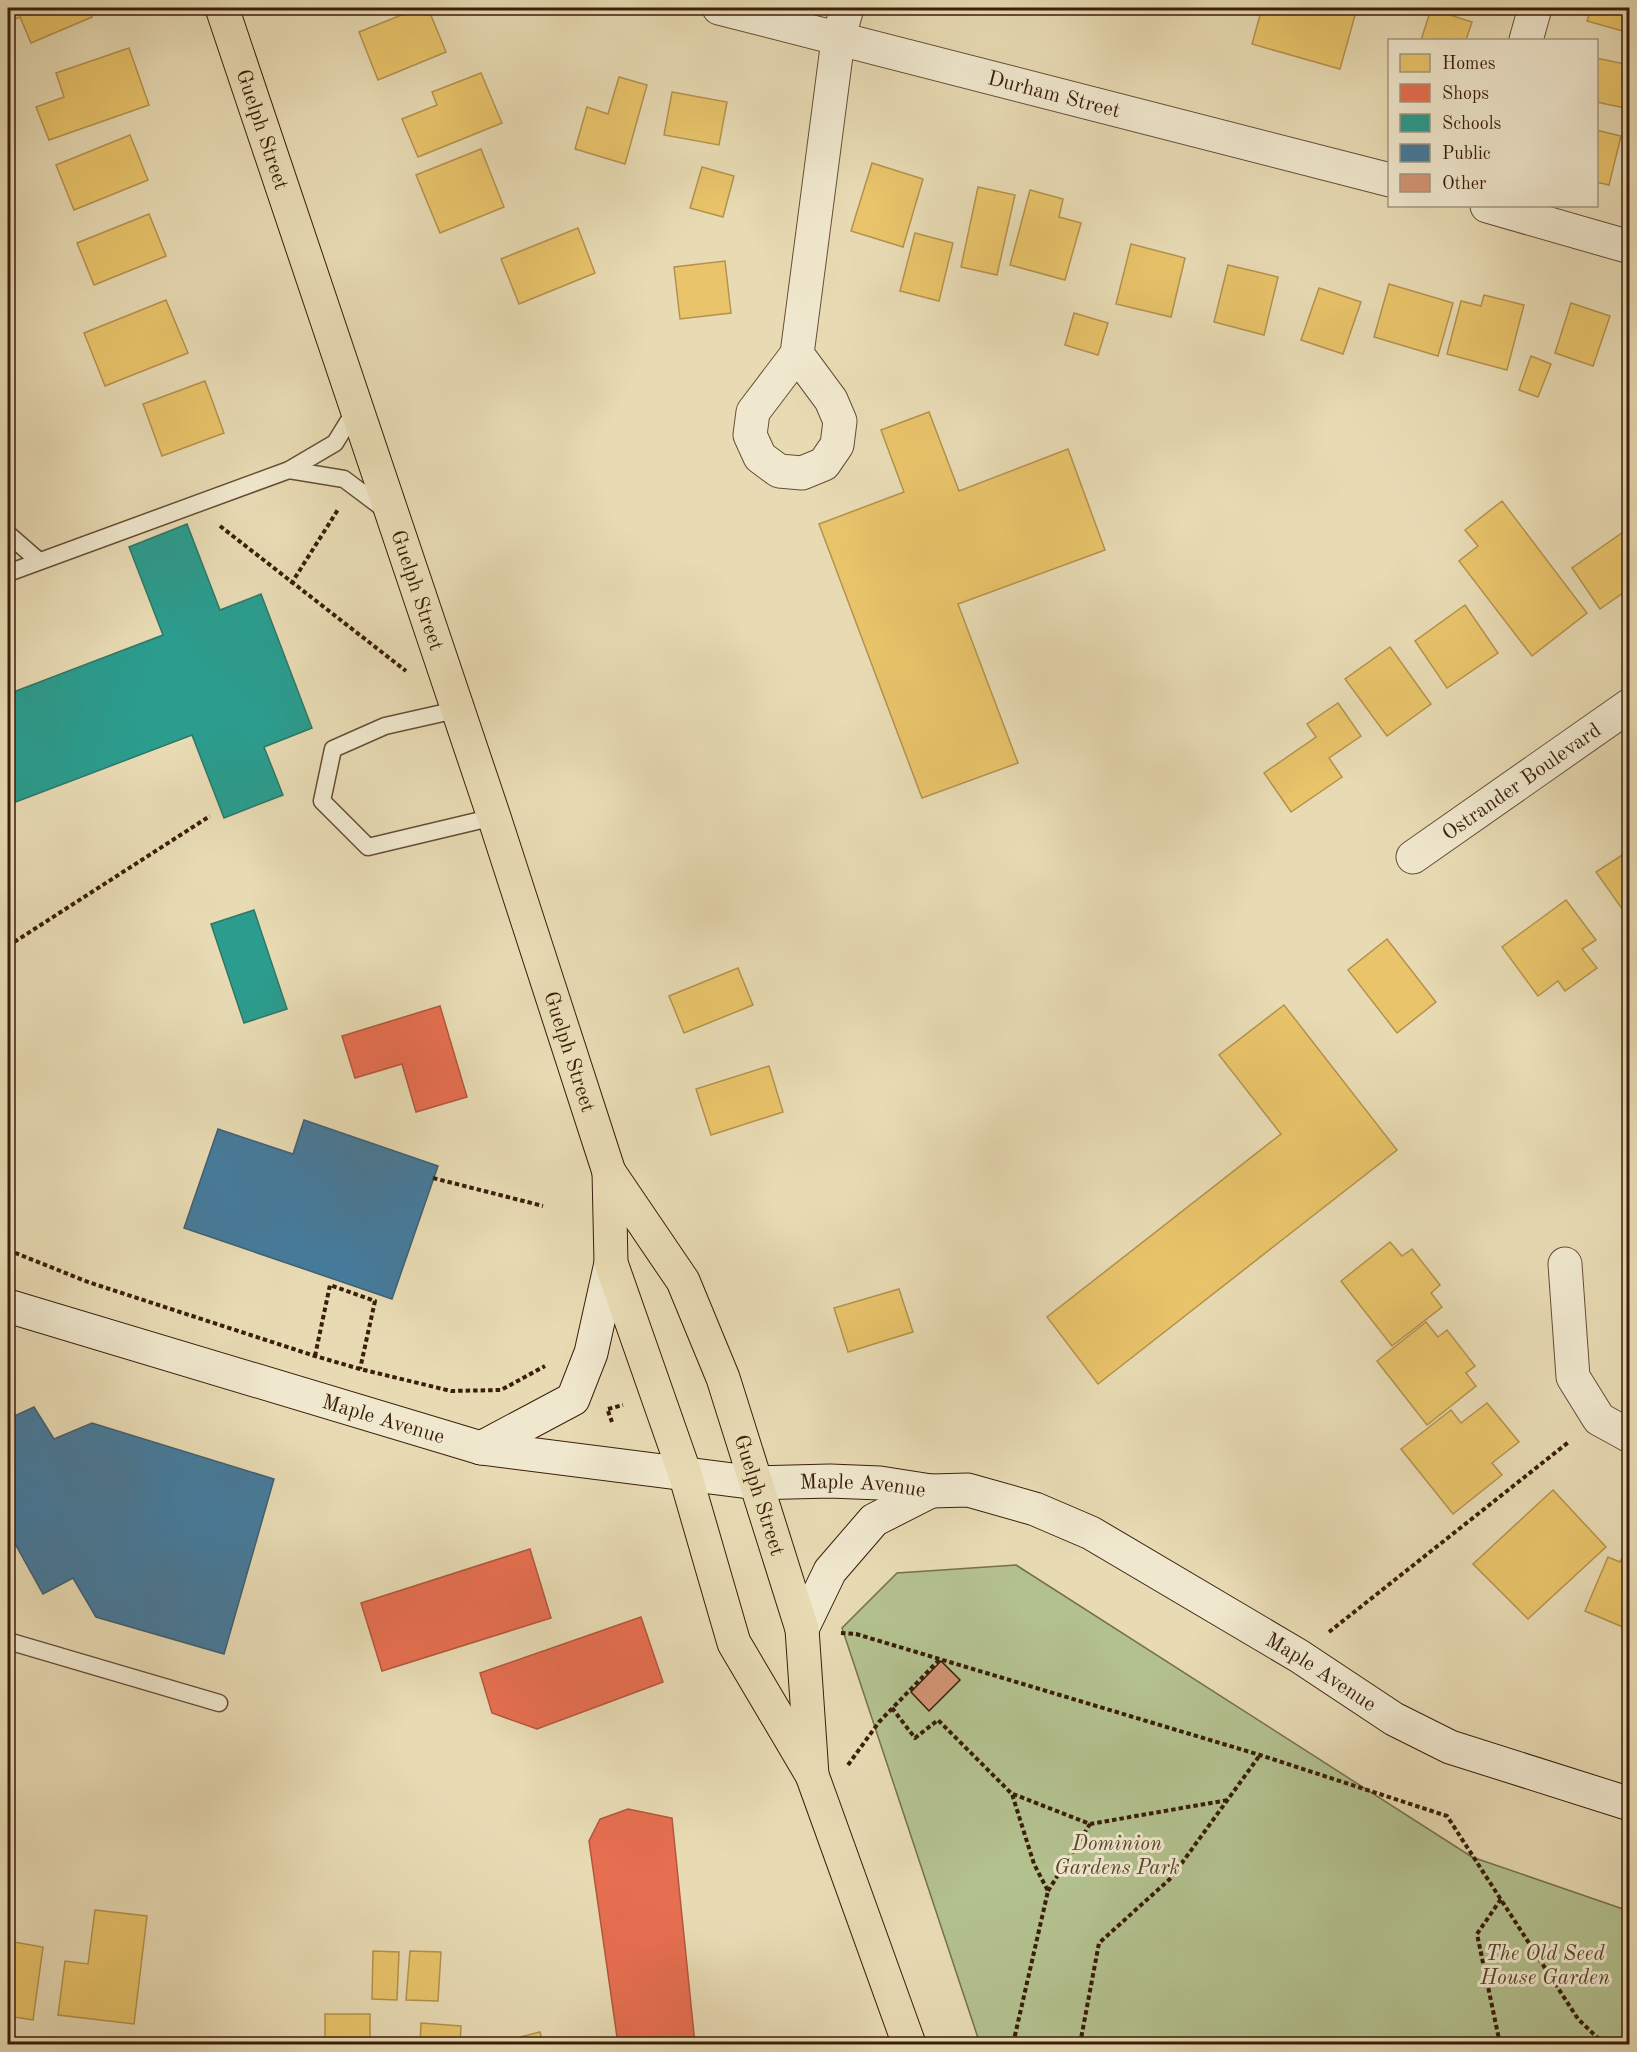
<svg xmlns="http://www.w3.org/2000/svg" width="1637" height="2052" font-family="'Old Standard TT',serif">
<rect width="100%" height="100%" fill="#e8dbb4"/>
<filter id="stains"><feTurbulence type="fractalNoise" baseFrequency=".00333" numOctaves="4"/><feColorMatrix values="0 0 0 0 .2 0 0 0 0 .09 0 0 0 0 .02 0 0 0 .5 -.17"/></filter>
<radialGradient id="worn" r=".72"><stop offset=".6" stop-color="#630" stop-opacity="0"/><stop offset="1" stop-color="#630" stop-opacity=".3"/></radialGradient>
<path fill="#b3c18f" stroke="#76704c" stroke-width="1.5" d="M1016,1565L1472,1857L1629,1911V2044H980L842,1628L897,1573Z"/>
<g fill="#e9c46a" stroke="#b4924d" stroke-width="1.5">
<path d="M8,8H88L92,17L31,43L20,17L8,22Z"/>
<path d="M419,8H428L446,52L378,80L359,32Z"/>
<path d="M1262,8H1357L1340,69L1252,44Z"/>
<path d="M1591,8H1630V33L1587,21Z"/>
<path d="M1431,9L1472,22L1466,40H1421Z"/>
<path d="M129,48L149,105L49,140L36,107L64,97L56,73Z"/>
<path d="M1596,58L1630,65V109L1596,102Z"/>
<path d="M481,73L502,123L418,157L402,119L437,105L432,92Z"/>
<path d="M619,77L647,85L625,164L575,149L587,107L608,114Z"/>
<path d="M672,92L727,102L719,145L664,135Z"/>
<path d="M1596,130L1621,136L1609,185L1596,182Z"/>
<path d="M130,135L148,180L74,210L56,165Z"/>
<path d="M481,149L504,207L440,233L416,175Z"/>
<path d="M872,163L923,179L903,247L851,231Z"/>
<path d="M702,167L734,176L723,217L690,208Z"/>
<path d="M978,187L1015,195L997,275L961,267Z"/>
<path d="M1030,190L1063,199L1059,217L1081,223L1065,280L1010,265Z"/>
<path d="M149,214L166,256L94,285L77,243Z"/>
<path d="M578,228L595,273L519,304L501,259Z"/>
<path d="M915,233L953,243L939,301L900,291Z"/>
<path d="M1131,244L1185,258L1171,317L1116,304Z"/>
<path d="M725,261L731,313L680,319L674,267Z"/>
<path d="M1228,265L1278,277L1264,335L1214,322Z"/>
<path d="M1389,284L1453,303L1438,356L1374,337Z"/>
<path d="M1319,288L1361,302L1343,354L1301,340Z"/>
<path d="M1484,295L1524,305L1507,370L1447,354L1461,301L1481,306Z"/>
<path d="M166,300L188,353L105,386L84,333Z"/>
<path d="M1571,303L1610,316L1593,366L1555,353Z"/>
<path d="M1074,313L1108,323L1098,355L1065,345Z"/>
<path d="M1531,356L1551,364L1538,397L1519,390Z"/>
<path d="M205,381L224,433L162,456L143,404Z"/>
<path d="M929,412L959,491L1068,449L1105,550L958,604L1018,763L922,798L819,524L904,492L881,430Z"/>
<path d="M1502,501L1587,613L1532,656L1459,561L1478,546L1465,530Z"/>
<path d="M1626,530L1630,535V588L1600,609L1572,568Z"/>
<path d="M1465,605L1498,653L1447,688L1415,641Z"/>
<path d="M1390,647L1431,704L1387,736L1345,679Z"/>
<path d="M1338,703L1361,736L1329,758L1342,777L1291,812L1264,773L1316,737L1307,724Z"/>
<path d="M1630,850V920L1596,872Z"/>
<path d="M1566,900L1596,940L1582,949L1597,968L1565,991L1558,981L1538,996L1502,947Z"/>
<path d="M1387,939L1436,1002L1397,1033L1348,970Z"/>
<path d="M738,968L753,1005L684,1033L669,996Z"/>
<path d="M1284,1005L1397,1150L1098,1384L1047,1317L1281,1134L1219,1055Z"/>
<path d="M769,1066L783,1112L711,1135L696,1089Z"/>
<path d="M1390,1242L1402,1256L1412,1249L1440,1285L1431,1293L1442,1307L1392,1346L1341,1281Z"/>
<path d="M899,1289L913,1332L848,1352L834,1308Z"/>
<path d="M1426,1322L1438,1337L1447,1330L1475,1366L1466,1373L1476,1386L1427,1425L1377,1361Z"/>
<path d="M1487,1403L1519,1442L1492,1463L1502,1475L1453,1514L1401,1449L1451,1410L1461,1423Z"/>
<path d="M1553,1490L1606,1547L1528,1619L1473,1564Z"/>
<path d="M1629,1543H1630V1630L1585,1611L1608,1557L1620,1562Z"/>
<path d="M95,1910L147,1916L134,2024L58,2015L65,1961L88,1964Z"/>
<path d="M8,1941L43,1947L33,2020L8,2016Z"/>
<path d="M373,1951L399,1952L397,2000L372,1999Z"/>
<path d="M410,1951L441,1952L438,2001L406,2000Z"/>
<rect x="325" y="2014" width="45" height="30"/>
<path d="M421,2023L461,2026L460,2044H420Z"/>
<path d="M540,2032L543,2044H492Z"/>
</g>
<g fill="#e76f51" stroke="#b3573b" stroke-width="1.5">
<path d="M440,1006L467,1097L416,1112L402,1064L355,1078L342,1036Z"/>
<path d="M530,1549L551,1618L382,1671L361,1603Z"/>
<path d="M641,1617L663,1682L537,1729L492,1713L480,1673Z"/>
<path d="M628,1809L672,1818L695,2044H618L589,1841L600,1819Z"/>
</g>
<g fill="#2a9d8f" stroke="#2f7767" stroke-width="1.5">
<path d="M187,524L220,610L261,594L312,728L264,747L283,795L224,818L192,735L8,805V694L163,635L129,547Z"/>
<path d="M254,910L287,1009L244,1023L211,924Z"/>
</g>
<g fill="#457b9d" stroke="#425f71" stroke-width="1.5">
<path d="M304,1120L438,1166L392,1299L184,1228L218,1129L293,1154Z"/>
<path d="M34,1407L54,1439L92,1423L274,1479L224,1654L96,1617L73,1578L43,1594L8,1531V1450L12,1448L8,1440V1419Z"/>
</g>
<path fill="#d29575" stroke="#3a1e09" stroke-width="1.5" d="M941,1661L960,1680L929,1711L911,1692Z"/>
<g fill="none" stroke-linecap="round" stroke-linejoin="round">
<defs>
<g id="lane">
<path d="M289,470L344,479L388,512"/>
<path d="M8,534L39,561"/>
<path d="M8,573L289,470L335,443L356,409"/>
<path d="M456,710L385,726L333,749L322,801L368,847L494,817"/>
<path d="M8,1641L219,1703"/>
</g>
<g id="street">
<path id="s1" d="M719,8L1390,180"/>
<path d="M1526,40L1535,8"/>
<path d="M1487,206L1630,247"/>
<path d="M797,354L831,400L840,421L837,445L824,464L802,473L779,471L760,457L750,435L753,412L797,354L838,40L847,8"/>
<path id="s2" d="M1413,857L1630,705"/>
<path d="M1565,1264L1573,1377L1599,1419L1630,1436"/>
</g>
<g id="secondary">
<path id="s3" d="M8,1306L481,1448L757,1483L830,1481L880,1483L931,1491L968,1490L1035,1509L1091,1533L1299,1656L1394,1719L1450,1747L1630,1804"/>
<path d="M481,1448L573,1399L591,1353L611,1263"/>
<path d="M802,1629L830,1571L874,1520L931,1491"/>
</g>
<g id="primary">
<path id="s4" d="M222,8L494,817L609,1172L683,1281L723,1378L802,1629L812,1775"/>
<path d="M609,1172L611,1263L685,1474L734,1643L812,1775L909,2044"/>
</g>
</defs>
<use href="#lane" stroke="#664d34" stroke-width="19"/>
<use href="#street" stroke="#664d34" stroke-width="35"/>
<use href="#secondary" stroke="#3a1e09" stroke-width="35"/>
<use href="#primary" stroke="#3a1e09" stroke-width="35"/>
<g stroke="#3a1e09" stroke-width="4" stroke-dasharray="4.5 3" stroke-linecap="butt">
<path d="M220,526L406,671"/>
<path d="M291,584L339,508"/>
<path d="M8,946L210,816"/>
<path d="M433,1178L543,1206"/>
<path d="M8,1250L88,1282L315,1356L360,1369L451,1391L501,1390L545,1366"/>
<path d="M315,1356L330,1285L375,1301L360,1369"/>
<path d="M608,1409L623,1405"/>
<path d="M608,1411L612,1422"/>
<path d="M1329,1632L1570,1441"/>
<path d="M841,1633L856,1634L1260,1755L1447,1816L1578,2019L1604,2044"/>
<path d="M892,1708L915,1738L938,1720L1012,1794L1034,1864L1048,1891L1013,2044"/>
<path d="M848,1765L879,1722L940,1659"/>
<path d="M1013,1794L1090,1824L1228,1800"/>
<path d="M1048,1891L1090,1824"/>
<path d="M1080,2044L1099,1943L1171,1878L1260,1755"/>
<path d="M1500,2044L1477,1934L1501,1899"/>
</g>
<use href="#lane" stroke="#f0e8ce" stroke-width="16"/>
<use href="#street" stroke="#f0e8ce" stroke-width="33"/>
<use href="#secondary" stroke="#f0e8ce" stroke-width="33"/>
<use href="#primary" stroke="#e8dbb4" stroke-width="33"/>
</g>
<g text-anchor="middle" stroke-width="6" stroke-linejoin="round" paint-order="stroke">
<g font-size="21" fill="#3a1e09" stroke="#f0e8ce">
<text dy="7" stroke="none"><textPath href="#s1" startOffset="346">Durham Street</textPath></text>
<text dy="7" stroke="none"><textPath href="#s4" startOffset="128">Guelph Street</textPath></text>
<text dy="7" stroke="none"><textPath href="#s4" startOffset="614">Guelph Street</textPath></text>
<text dy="7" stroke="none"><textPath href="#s2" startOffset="132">Ostrander Boulevard</textPath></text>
<text dy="7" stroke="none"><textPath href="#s4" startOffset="1100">Guelph Street</textPath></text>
<text dy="7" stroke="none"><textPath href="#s3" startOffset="392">Maple Avenue</textPath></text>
<text dy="7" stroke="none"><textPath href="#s3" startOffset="878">Maple Avenue</textPath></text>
<text dy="7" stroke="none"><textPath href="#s4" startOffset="1586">Guelph Street</textPath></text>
<text dy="7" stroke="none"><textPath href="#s3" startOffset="1383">Maple Avenue</textPath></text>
</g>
<g font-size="21" font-style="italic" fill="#58472a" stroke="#f0e8ce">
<text x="1117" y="1850">Dominion<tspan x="1117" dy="24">Gardens Park</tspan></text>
<text x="1545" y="1960">The Old Seed<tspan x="1545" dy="24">House Garden</tspan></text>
</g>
</g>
<rect width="1637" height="2052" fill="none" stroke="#e8dbb4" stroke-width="30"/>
<rect x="9" y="9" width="1619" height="2034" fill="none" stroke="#3a1e09" stroke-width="3"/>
<rect x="15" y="15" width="1607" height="2022" fill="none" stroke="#3a1e09" stroke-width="1.5"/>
<rect x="1388" y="39" width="210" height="168" fill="#f0e8ce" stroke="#a7977f" stroke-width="1.5"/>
<rect x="1400" y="54" width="30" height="18" fill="#e9c46a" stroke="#a7977f" stroke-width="1.5"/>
<text x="1442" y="69" font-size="18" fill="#3a1e09">Homes</text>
<rect x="1400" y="84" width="30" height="18" fill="#e76f51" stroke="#a7977f" stroke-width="1.5"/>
<text x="1442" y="99" font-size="18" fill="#3a1e09">Shops</text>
<rect x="1400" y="114" width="30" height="18" fill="#2a9d8f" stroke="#a7977f" stroke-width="1.5"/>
<text x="1442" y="129" font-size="18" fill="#3a1e09">Schools</text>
<rect x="1400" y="144" width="30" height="18" fill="#457b9d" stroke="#a7977f" stroke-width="1.5"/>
<text x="1442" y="159" font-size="18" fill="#3a1e09">Public</text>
<rect x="1400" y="174" width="30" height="18" fill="#d29575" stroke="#a7977f" stroke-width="1.5"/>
<text x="1442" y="189" font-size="18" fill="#3a1e09">Other</text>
<rect width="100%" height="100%" filter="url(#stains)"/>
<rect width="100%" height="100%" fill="url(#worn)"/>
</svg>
